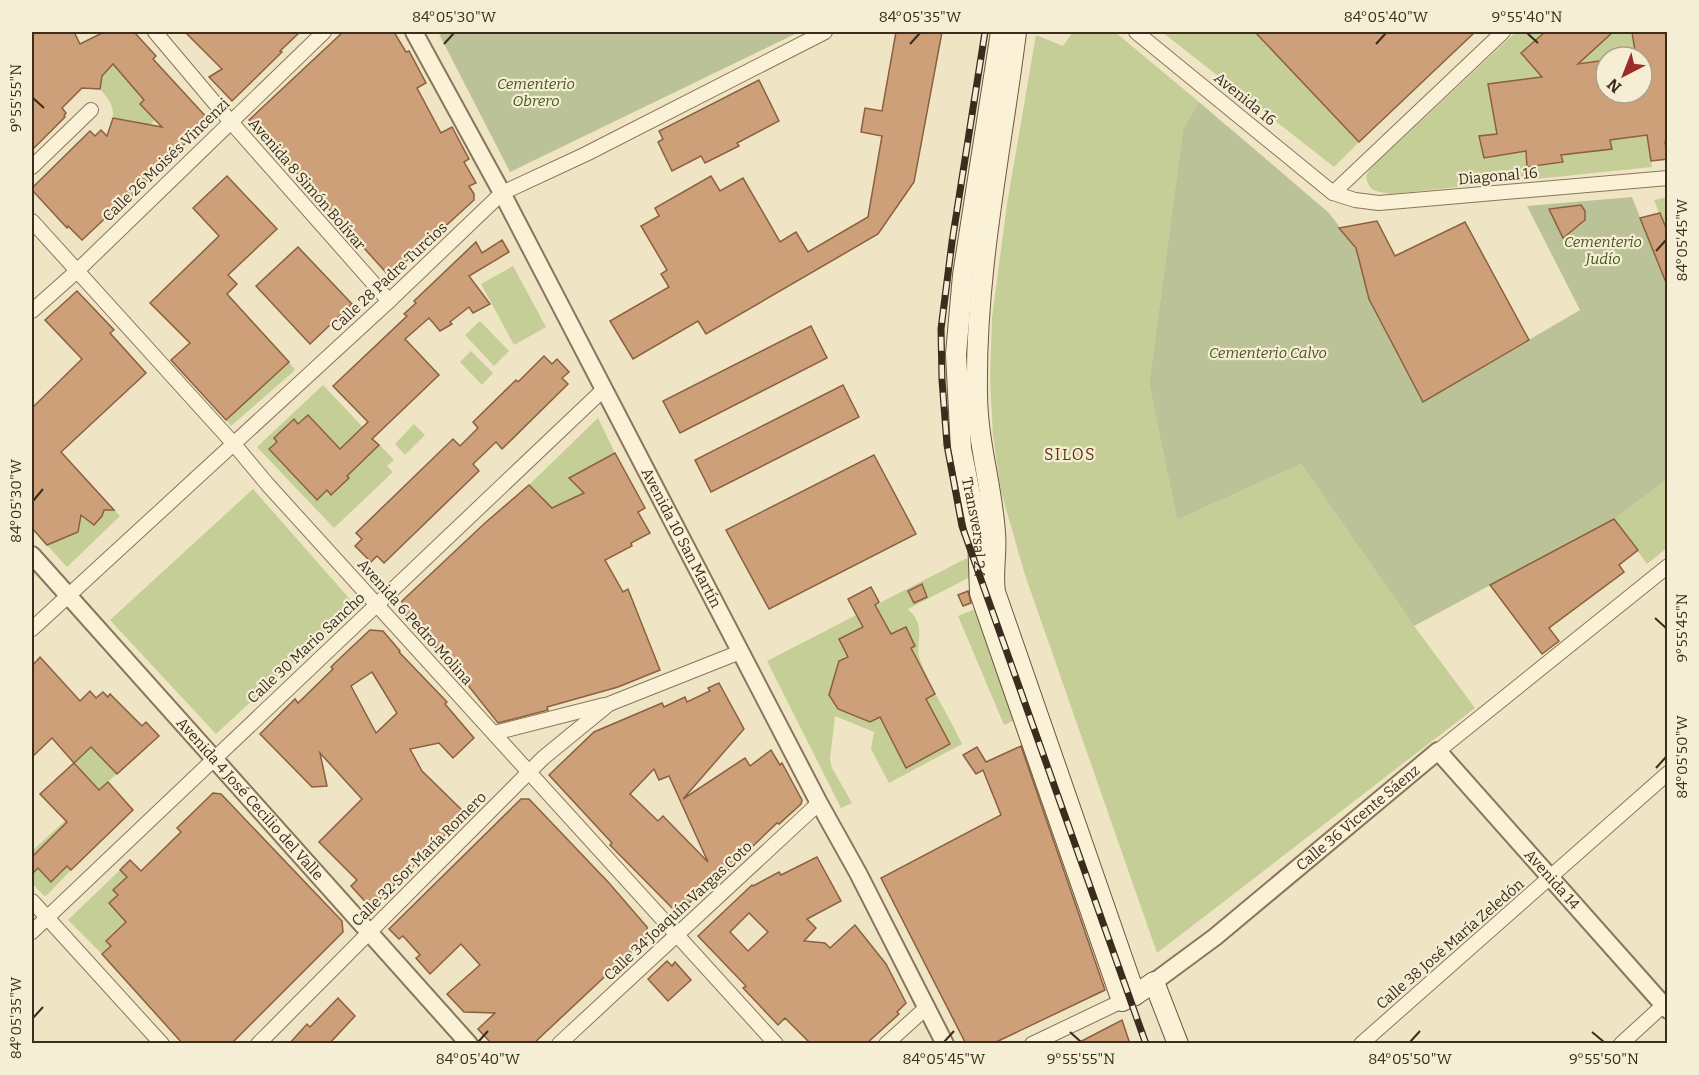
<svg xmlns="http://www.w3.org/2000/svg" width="1699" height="1075" font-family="Bitter,serif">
<rect width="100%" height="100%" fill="#efe4c4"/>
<g fill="#c5ce97" fill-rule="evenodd">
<path d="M1073,32H1115L1199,102L1183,131L1149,384L1177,520L1301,464L1414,626L1475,708L1157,953L1024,572L1001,491L993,436L990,379L992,318L1007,204L1036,35L1063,46Z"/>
<path d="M1162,32H1255L1359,142L1334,167Z"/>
<path d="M1516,32H1545L1521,53L1542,77L1489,84L1497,134L1479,137L1484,158L1525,148L1527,167L1563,161L1559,146L1647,135L1652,167L1391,194C1377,191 1369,193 1366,176L1370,169Z"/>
<path d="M1613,32H1632L1636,56L1606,57V60L1578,64Z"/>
<path d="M103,61L109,68L113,64L143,100L140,104L155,120L150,125L113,118C114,105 108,98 100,89Z"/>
<path d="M1667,197V233L1654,200Z"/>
<path d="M513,266L546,327L514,345L481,284Z"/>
<path d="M480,321L509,351L494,366L465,335Z"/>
<path d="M471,351L493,373L482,385L460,362Z"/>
<path d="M289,362L295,370L231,426L226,420Z"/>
<path d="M323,385L394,460L387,466L393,472L334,528L257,447ZM308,415L354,463L344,473L331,495L327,490L316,500L269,450L277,442L274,438L293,420L298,424Z"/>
<path d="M598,418L615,453L570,478L584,493L552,508L529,485Z"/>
<path d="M414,424L425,435L405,455L395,444Z"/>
<path d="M1667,480V548L1647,564L1614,519Z"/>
<path d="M253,489L355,605L216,734L110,620Z"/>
<path d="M110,505L120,516L67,567L47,545L78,532L81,515L94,524L93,518L102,517L104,510L109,509Z"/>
<path d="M967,558L974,575L908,609C928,627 914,643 920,660C931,689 949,716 962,744L889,783L871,749L874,732L835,716L830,759L832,768L852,803L841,808L767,661ZM882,618L906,662L916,657L924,671L914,677L928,680L935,693L926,699L906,767L880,717L870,722L838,709L829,695L839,661L848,657L840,639Z"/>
<path d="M980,607L1019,718L1004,725L958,616Z"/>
<path d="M116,723L97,753L112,769L118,764L122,769L99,790L74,763Z"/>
<path d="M69,817L67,850L53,836L32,857V851Z"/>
<path d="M64,863L71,870L46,896L43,895L32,883V874L38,868L51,882L64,870Z"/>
<path d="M120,870L127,877L118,895L109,903L126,922L106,941L111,946L102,954L68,920Z"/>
</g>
<g fill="#bbc297">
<path d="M438,32H799L510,172Z"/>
<path d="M1199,102L1329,213L1356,248L1369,298L1423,402L1580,310L1527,206L1632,197L1667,287V480L1614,519L1414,626L1301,464L1177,520L1149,384L1183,130Z"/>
</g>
<g fill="#cea079" stroke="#8a603f" stroke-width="1.5" fill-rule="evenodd">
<path d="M32,32H74L80,44L104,32H134L156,56L153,59L209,120L132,196L131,195L115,211L114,210L82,240L68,226L67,228L32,190V188L90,131L95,136L101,130L107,136L113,118L162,127L140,104L144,100L113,64L102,76L100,89L82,88L62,108L66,113L64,116L65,117L32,150Z"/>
<path d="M185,32H300L280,51L282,52L232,101L209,77L222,69Z"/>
<path d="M343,32H394L406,52L409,51L426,83L417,88L441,133L452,127L469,159L464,162L476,183L469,186L474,194V200L439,232L438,230L390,277L249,120Z"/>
<path d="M896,32H942L914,182L878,234L706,334L698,321L633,359L610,321L669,287L661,274L667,270L641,226L659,216L655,208L711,176L720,191L743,178L780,242L796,232L808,252L868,217L882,136L861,132L865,108L882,111Z"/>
<path d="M1255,32H1475L1359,142Z"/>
<path d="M1545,32H1613L1578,64L1606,60V93H1642V57H1636L1632,32H1668V142H1665L1668,159L1651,161L1647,135L1610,140L1612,149L1561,155L1563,162L1527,167L1526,151L1484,158L1479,136L1497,134L1488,84L1542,77L1521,53Z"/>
<path d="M759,80L779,121L737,143L739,146L705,163L701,156L672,171L658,142L663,139L659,131Z"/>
<path d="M227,176L277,229L228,275L237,284L227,294L289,362L226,420L171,360L190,343L150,303L219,236L193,208Z"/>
<path d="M1581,205L1585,211V220L1563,238L1549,209Z"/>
<path d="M1660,213L1668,233L1667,285L1640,218Z"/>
<path d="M1377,221L1395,256L1465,222L1529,340L1423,402L1369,299L1356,248L1339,228Z"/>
<path d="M502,240L509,252L469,276L490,304L473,313L469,307L450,322L452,324L440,331L429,318L405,339L439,375L372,439L379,445L347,476L349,478L331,495L327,490L317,500L269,449L277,442L274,438L294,419L298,424L308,415L340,449L368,422L333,386L407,316L404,314L416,303L414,301L476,242L482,253Z"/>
<path d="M298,247L352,304L310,344L256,286Z"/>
<path d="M77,291L114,330L110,333L146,373L61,452L114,510H104L102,516L94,525L81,515L78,532L47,545L32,528V408L82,359L45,320Z"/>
<path d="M811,326L827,358L680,433L663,401Z"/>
<path d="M544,356L552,364L557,359L569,372L562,378L568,384L502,449L496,442L473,464L479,471L384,563L377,556L371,562L355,546L362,539L356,533L453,439L460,446L478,428L473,422L516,380L518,382Z"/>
<path d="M843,385L859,417L711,492L695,460Z"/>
<path d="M615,453L645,508L638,512L650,533L631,543L632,546L605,560L623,592L628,589L660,670L618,687L547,707L548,710L498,723L455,669L402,611V601L485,523L529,485L552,508L584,493L569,478Z"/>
<path d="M874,455L916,534L769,609L726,530Z"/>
<path d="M1614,519L1638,550L1619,565L1624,572L1549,628L1559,641L1542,654L1490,585Z"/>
<path d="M922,584L927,597L914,603L908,591Z"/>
<path d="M871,587L879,602L875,605L891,634L906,627L915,646L911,648L935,694L926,699L950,744L906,768L880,717L870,722L838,709L829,695L839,661L848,657L839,639L863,627L848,599Z"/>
<path d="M968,591L971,603L963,606L958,595Z"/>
<path d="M370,630L383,631L400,651L399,652L447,702L445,704L474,738L453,758L439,743L410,749L422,771L466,814L371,908L351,886L357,880L319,842L362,799L320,753L327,786L312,787L260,734L295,699L298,703L333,669L331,667L337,661ZM372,672L397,713L376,733L351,686Z"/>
<path d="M40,657L80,701L90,691L96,698L103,692L108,697L110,694L142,726L146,722L159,736L117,774L91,747L74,763L52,738L32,757V666Z"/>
<path d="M719,683L744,729L683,799L745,758L750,766L771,750L780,765L782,763L802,800L801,804L779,824L777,823L710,887L708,885L678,914L610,845L612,843L549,775L594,732L662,703L664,707L685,697L687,702L710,691L708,688ZM654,769L659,780L669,776L708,862L663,816L658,821L630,794Z"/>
<path d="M1021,746L1105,990L992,1044H966L881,878L1001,815L983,770L976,774L963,755L977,747L986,762Z"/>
<path d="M74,763L99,790L108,782L133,810L71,870L67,866L51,882L38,868L32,874V857L67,822L40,794Z"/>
<path d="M213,793L221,794L342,921L343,932L231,1044H183L102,954L111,946L106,941L126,922L109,903L118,895L113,890L127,877L120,870L130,860L141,871L181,832L177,828Z"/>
<path d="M521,799H529L609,883L647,927V937L533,1044H492L478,1029L495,1013L464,1012L447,994L480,965L461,944L430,974L416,958L420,955L403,936L399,939L389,929Z"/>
<path d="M817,857L841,901L807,919L816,928L804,941L825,943L830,948L855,925L886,964L906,1003L897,1012L899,1014L866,1044H811L785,1018L778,1025L743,988L746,986L698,936L752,885L753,886L779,872L781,875ZM749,913L768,932L748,951L730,932Z"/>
<path d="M667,961L672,966L675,962L691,980L668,1001L648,979Z"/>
<path d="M338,998L355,1016L329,1044H289L307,1024L310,1027Z"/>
<path d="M1122,1020L1130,1044H1076Z"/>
</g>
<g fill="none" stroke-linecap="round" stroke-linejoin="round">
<defs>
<g id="minor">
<path d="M155,32L230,121L389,301"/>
<path d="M1136,32L1333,193L1355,200L1379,203L1668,178"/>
<path d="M32,167L91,110"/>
<path d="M1333,193L1503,32"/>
<path d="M32,221L233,443L268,485L776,1044"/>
<path d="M32,311L77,271L324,32"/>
<path d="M32,629L389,301L502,193L586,154L825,32"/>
<path d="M494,733L604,705"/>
<path d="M1438,751L1668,566"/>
<path d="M32,901L162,1044"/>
<path d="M32,932L604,389"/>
<path d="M258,1044L543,758L609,704L740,652"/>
<path d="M559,1044L819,803"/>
<path d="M886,1044L927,1007"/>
<path d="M1032,1044L1122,1001"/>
<path d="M1361,1044L1668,773"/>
<path d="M1621,1044L1668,1001"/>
</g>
<g id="tertiary">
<path id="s1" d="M414,32L502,193L819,803L858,873L945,1044"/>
<path id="s2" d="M32,555L469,1044"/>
<path id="s3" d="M1154,982L1215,937L1438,751L1668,1010"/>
</g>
<g id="secondary">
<path id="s4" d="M1001,32L963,275L956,354L961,449L978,534L980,593L1122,1001L1135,995L1154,982L1178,1044"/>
<path d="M1016,32C1001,152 975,271 977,393C977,441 992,486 995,533C997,553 992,572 995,592L1135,995"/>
</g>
</defs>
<use href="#minor" stroke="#8a765a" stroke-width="16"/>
<use href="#tertiary" stroke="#8a765a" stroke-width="20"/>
<use href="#secondary" stroke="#6c573d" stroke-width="22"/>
<use href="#minor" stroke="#faf1d7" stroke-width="14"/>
<use href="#tertiary" stroke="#faf1d7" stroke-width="16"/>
<use href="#secondary" stroke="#faf1d7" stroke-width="20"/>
<defs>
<path id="rail" d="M985,32L952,242L941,329L942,380L947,445L962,526L1146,1044"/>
</defs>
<use href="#rail" stroke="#3a2d1e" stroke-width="7"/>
<use href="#rail" stroke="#f6eed4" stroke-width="4.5" stroke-dasharray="14" stroke-linecap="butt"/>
</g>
<path fill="none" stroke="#3a2d1e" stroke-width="2" d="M1527,33L1538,43M444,44L454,33M910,44L920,33M1376,44L1386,33M33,98L44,108M1656,251L1666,240M33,501L43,489M1655,618L1666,628M1656,768L1666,757M33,1018L43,1007M1070,1032L1081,1042M1592,1032L1604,1042M478,1042L488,1031M944,1042L954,1031M1410,1042L1420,1031"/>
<g text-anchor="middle" stroke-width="4.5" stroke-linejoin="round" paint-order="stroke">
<g font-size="15" font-style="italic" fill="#485724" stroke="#f6eed4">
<text x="536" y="89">Cementerio<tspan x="536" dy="17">Obrero</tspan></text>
<text x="1603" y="247">Cementerio<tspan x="1603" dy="17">Judío</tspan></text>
<text x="1268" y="358">Cementerio Calvo</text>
</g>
<g font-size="15" fill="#3a2d1e" stroke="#f6eed4">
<text transform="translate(1245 99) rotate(39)" y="5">Avenida 16</text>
<text transform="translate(166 160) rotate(-44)" y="5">Calle 26 Moisés Vincenzi</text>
<text transform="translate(1498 176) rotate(-5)" y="5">Diagonal 16</text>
<text transform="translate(307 184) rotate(49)" y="5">Avenida 8 Simón Bolívar</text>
<text transform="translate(389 277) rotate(-43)" y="5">Calle 28 Padre Turcios</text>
<text dy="5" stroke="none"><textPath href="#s4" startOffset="500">Transversal 24</textPath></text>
<text dy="5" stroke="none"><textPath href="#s1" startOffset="572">Avenida 10 San Martín</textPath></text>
<text transform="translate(415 622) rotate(48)" y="5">Avenida 6 Pedro Molina</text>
<text transform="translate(306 648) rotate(-43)" y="5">Calle 30 Mario Sancho</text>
<text dy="5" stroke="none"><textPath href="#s2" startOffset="327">Avenida 4 José Cecilio del Valle</textPath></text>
<text dy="5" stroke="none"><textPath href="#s3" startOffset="262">Calle 36 Vicente Sáenz</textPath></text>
<text transform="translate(419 859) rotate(-45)" y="5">Calle 32 Sor María Romero</text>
<text dy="5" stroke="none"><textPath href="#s3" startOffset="538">Avenida 14</textPath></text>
<text transform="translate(678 911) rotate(-43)" y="5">Calle 34 Joaquín Vargas Coto</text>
<text transform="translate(1450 944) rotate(-41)" y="5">Calle 38 José María Zeledón</text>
</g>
<g font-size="16" letter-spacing="1.5" fill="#672f1d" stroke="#f6eed4">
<text x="1070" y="460">SILOS</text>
</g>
</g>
<rect width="1699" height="1075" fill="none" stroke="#f6eed4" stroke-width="66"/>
<g transform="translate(1624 75) rotate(222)"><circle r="28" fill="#f6eed4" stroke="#aba18b" stroke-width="1.5"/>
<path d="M0-4.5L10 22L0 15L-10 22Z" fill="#9b2c28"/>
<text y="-9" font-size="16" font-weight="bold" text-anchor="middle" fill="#3a2d1e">N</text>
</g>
<rect x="33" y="33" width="1633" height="1009" fill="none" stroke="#3a2d1e" stroke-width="2"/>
<g font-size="15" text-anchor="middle" fill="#3a2d1e">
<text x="454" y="22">84°05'30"W</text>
<text x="920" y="22">84°05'35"W</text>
<text x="1386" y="22">84°05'40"W</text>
<text x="1527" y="22">9°55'40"N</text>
<text transform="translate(16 98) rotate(-90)" y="5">9°55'55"N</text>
<text transform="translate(1682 240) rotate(-90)" y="5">84°05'45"W</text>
<text transform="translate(16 501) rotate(-90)" y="5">84°05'30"W</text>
<text transform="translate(1682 628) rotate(-90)" y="5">9°55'45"N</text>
<text transform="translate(1682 757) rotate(-90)" y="5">84°05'50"W</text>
<text transform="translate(16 1018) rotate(-90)" y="5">84°05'35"W</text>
<text x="478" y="1064">84°05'40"W</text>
<text x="944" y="1064">84°05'45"W</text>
<text x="1081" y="1064">9°55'55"N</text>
<text x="1410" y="1064">84°05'50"W</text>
<text x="1604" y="1064">9°55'50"N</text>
</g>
</svg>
